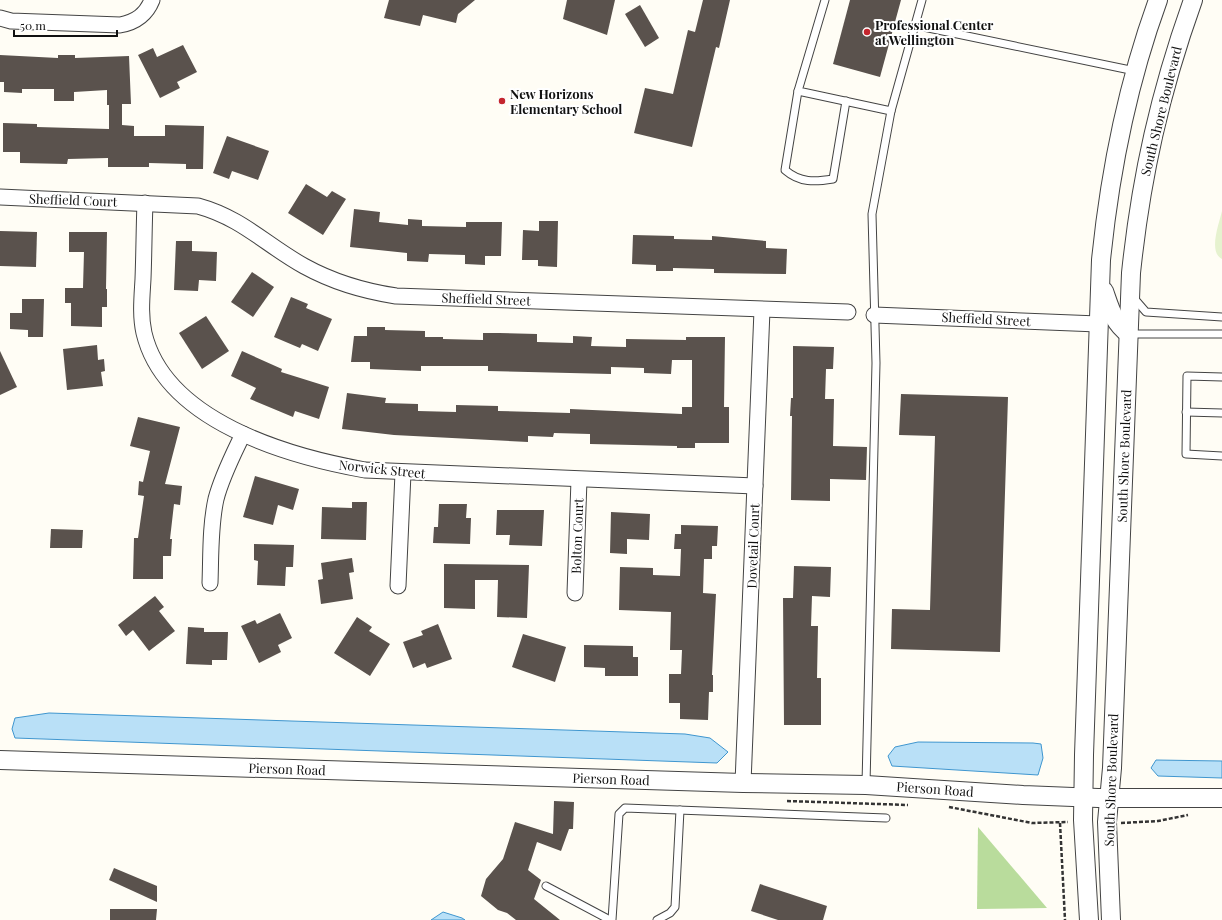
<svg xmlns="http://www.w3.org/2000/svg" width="1222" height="920" font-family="'Playfair Display',serif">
<rect width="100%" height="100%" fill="#fffdf5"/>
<path fill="#b9dc9c" d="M978,827L1047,908L977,909Z"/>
<path fill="#e6f2cf" d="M1222,211V259C1208,252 1219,224 1222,211Z"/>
<g fill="#b9e0f7" stroke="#3f96cf">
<path d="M49,713L685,734L710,738L728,752L717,763L15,738L12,729L15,718Z"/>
<path d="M918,742L1033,743L1041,744L1043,758L1038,775L892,766L888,756L895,747Z"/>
<path d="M1156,760L1222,761V778L1158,776L1151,768Z"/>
<path d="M443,912L462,918L465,920H431Z"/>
</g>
<g fill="#5a524d">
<path d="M389,0H475L458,14L456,23L423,15L420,26L384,18Z"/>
<path d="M567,0H615L607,35L563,19Z"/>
<path d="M703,0H730L719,48L716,47L692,147L634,133L645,88L673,94L688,30L695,32Z"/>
<path d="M850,0H901L880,77L833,64Z"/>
<path d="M640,5L659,38L645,47L625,14Z"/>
<path d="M183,45L197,72L177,82L180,88L160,98L138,55L153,48L157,57Z"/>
<path d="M0,55L58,58V55H75V58L129,56L131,104H122V125L134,126V136H165V125L204,126L203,169H186V164L149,163V167H108V158L68,159L67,164L20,163V152H3V123L37,124V127L109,129V105H107V90L74,92V101H54V89H22V93L4,92V82H0Z"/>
<path d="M227,136L269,151L258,180L232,171L229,179L213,173Z"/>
<path d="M306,184L327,197L332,191L346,199L323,235L288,213Z"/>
<path d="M354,209L380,212L379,222L408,225V219L422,220V226L466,227V222H502L501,256H485V265L465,264V255L429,254L428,262L407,261V253L350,247Z"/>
<path d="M539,221H558L557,267L538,266V260H522L523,230L539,231Z"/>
<path d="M0,231L37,232L36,267L0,266Z"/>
<path d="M69,232H107L106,289H107V307H102V327L71,326V303H65V288H83L84,252H69Z"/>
<path d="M633,235L674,236V239L712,240V236L766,241V248L787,249L786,274L714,273V269L673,268V271H656V265L632,264Z"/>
<path d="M176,241H192V251L217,252L216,281L199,280L198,291L174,290Z"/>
<path d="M252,272L274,287L253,317L231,302Z"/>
<path d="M291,297L308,304L306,308L332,319L318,351L302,344L300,348L274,337Z"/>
<path d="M22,299H44L43,337H28V330L10,329V313H22Z"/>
<path d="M206,316L229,351L202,369L179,333Z"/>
<path d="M367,327H385V330L425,331V337H443V339L483,340V333H499L537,334V342L573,343V336L592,337L591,346L626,347V339L686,340V337H725L724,407H729V443H695V448H677V446L590,444V434L554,433L553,437L528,436V442L394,435L342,429L347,393L386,398L385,403L418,404V411L456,412V405L498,406V411L570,413V409L682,414V407H692V360H672L671,374L644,373V368L611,367V374L488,371V366H421V371L370,369V362H351L354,336H367Z"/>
<path d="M97,345L98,360L104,359L105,371L101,372L103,386L67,390L63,349Z"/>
<path d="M793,346L834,347L833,369H826L825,399H834L833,446L867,447L866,480L830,479V501L791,500L792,416H790L791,398H793Z"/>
<path d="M0,351L17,387L0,395Z"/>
<path d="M242,351L282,369L281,372L329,387L319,419L295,411L293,417L250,399L256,388L231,376Z"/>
<path d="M901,394L1008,397L1000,652L891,649L892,609L930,610L935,436L899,435Z"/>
<path d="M138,417L180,427L165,484L182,486L180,505L174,504L170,539H172L171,556H163V579H133L134,538H138L144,496L138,495L139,481L143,482L150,451L130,446Z"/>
<path d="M255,476L299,489L293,510L278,505L273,525L243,517Z"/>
<path d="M352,502H367L366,540L321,539L322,507L352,508Z"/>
<path d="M439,504H467L466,518H471L470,544L433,543L434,527H438Z"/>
<path d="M497,510H544L542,546L509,545L510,535H496Z"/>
<path d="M611,512L650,514L649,540L627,539V554L610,553Z"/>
<path d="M681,525L718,526L717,546H712V559H704L703,593L716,594L712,675H713V692H709L708,720L680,719V703H669V674H681L682,650H670L671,612L619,610L620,567L653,568V575L680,576L681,549H674L675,534H681Z"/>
<path d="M51,529L83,530L82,548H50Z"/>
<path d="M254,544L294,545L293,567H286L285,586L257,585L258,561L254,560Z"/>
<path d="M352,558L354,572L349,573L353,599L321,604L318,580L323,579L321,563Z"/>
<path d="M444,564L529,565L527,618L497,617L498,580H475V609L444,608Z"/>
<path d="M794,566L831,567L830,597L812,596L811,626H818L817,678H821V725H784L783,598H793Z"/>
<path d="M155,596L164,607L159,611L175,631L149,651L133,630L126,636L118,625Z"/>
<path d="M280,613L292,638L278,645L281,652L259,663L241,626L255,620L257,624Z"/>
<path d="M357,617L372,627L369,631L390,644L370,676L334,653Z"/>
<path d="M438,624L452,659L427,668L425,663L413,668L403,642L423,635L421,631Z"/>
<path d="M188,627L204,628V632H228L227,660H212V665L186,664Z"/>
<path d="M523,634L566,647L555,682L512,667Z"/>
<path d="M584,645L633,646V657H638V676H605V668L584,667Z"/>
<path d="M554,801L574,802L573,829H569L561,851L537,842L528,870L541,880L534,899L560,920H516L507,913L498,910L481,896L486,879L503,859L515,822L553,834Z"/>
<path d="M114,868L157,886V902L109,880Z"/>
<path d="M760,884L827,906L823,920H778L751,911Z"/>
<path d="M110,909H157L156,920H110Z"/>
</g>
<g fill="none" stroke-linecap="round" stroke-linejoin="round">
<defs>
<g id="service">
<path d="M825,0L798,91L891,111L922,0"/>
<path d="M914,25L1135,71"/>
<path d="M798,91L785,170C800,183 815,182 833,179L846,101"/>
<path d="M1133,297L1146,312L1222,317"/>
<path d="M1129,334H1222"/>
<path d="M1222,377L1187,376L1186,454L1222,456"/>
<path d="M1186,412L1222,413"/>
<path d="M866,784L876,363L872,214L891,111"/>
<path d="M546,886L610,920"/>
<path d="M612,920L619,814L625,808L886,818"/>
<path d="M657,920L670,913L675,907L680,810"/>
</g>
<g id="minor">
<path d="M0,18L11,21L120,25C136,22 146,15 152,0"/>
<path d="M0,197L198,206C242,218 266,245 304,266C333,282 363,291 396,296L848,312"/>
<path d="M145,203C144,228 144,253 143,279C142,297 140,315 144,333C165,421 287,456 365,470L755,486"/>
<path d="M874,315L1098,324"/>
<path d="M210,583C211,556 210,526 216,499C222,476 233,455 243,434"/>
<path d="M398,586L403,473"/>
<path d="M575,593L579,480"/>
<path d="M743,783L762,310"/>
</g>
<g id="tertiary">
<path d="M1104,291C1110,308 1113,322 1129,334"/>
<path d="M0,760L743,783L866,785L1023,795L1098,798H1222"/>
<path d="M1089,920L1083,820L1084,755L1101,260C1110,171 1127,85 1158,0"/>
<path d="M1111,920L1107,822L1112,768L1131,273C1141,177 1160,92 1193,0"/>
</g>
</defs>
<use href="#service" stroke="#444" stroke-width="9"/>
<use href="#minor" stroke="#444" stroke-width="17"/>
<use href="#tertiary" stroke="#444" stroke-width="20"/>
<g stroke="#333" stroke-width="2.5" stroke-dasharray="4 2" stroke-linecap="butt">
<path d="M787,801L908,805"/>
<path d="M949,807L1032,823L1068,822"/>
<path d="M1060,823L1065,920"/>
<path d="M1121,823L1158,821L1188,815"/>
</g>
<use href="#service" stroke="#fff" stroke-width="7"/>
<use href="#minor" stroke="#fff" stroke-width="15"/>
<use href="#tertiary" stroke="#fff" stroke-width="18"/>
</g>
<g fill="#c4262e" stroke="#fff" stroke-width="1.5">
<circle cx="867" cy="32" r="4"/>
<circle cx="502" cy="101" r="4"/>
</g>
<g text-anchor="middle" stroke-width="4" stroke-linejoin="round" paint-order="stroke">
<g font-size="13" font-weight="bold" fill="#111" stroke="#fff" text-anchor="start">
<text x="875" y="30">Professional Center<tspan x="875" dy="15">at Wellington</tspan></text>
<text x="510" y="99">New Horizons<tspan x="510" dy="15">Elementary School</tspan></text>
</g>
<g font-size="13" fill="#111" stroke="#fff">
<text transform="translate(1161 111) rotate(-76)" y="5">South Shore Boulevard</text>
<text transform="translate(73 200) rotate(2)" y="5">Sheffield Court</text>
<text transform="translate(486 299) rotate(2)" y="5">Sheffield Street</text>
<text transform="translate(986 319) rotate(3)" y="5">Sheffield Street</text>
<text transform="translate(1124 456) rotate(-88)" y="5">South Shore Boulevard</text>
<text transform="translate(382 469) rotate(6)" y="5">Norwick Street</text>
<text transform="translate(577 536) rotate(-88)" y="5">Bolton Court</text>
<text transform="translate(753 546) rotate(-88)" y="5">Dovetail Court</text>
<text transform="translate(287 769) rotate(2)" y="5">Pierson Road</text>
<text transform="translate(611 779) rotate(2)" y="5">Pierson Road</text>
<text transform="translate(1111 780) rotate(-88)" y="5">South Shore Boulevard</text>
<text transform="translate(935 789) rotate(4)" y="5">Pierson Road</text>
</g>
</g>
<path d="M14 30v6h103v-6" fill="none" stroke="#111111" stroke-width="2"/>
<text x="20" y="30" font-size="12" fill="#111111" stroke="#ffffff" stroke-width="3" paint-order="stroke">50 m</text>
</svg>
